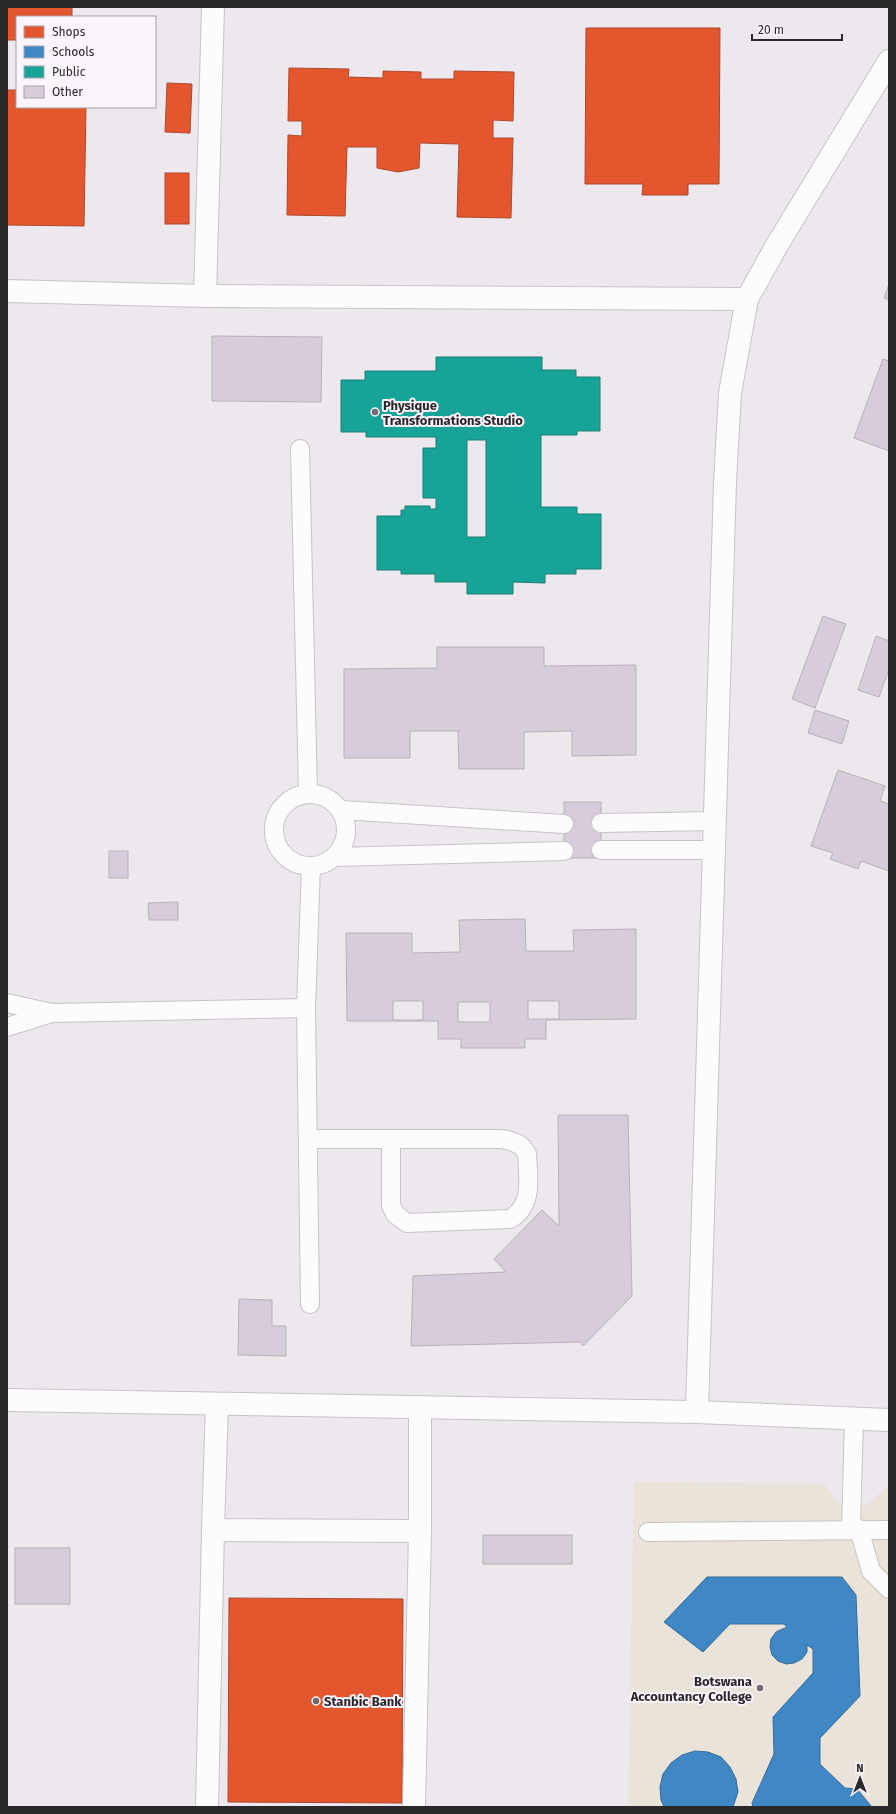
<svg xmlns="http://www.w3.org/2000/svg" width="896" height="1814" font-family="'Fira Sans',sans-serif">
<rect width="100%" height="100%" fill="#ece8ed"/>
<path fill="#eae3da" d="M634,1482L824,1484L842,1506L867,1505L889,1484V1807H628Z"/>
<g fill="#e4572e" stroke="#ac492d">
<path d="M7,7H72V17H17V40H7Z"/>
<path d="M586,28H720L719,184H688V195H642L643,184H585Z"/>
<path d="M289,68L349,69L348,77L383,78V71L421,72V79H454V71L514,72L513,121L493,120V138H513L511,218L457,217L459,144L420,143L419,168L398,172L377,168V147H347L345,216L287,215L288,135L302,136V121H288Z"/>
<path d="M167,83L192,84L190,133L165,132Z"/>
<path d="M7,90H17V107H86L84,226L7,225Z"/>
<rect x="165" y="173" width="24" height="51"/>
<path d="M229,1598L403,1599L402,1803L228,1802Z"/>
</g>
<g fill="#3f88c5" stroke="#396b97">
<path d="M707,1577H842L856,1595L860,1696L820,1738V1764L845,1788L857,1789L872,1807H753L752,1803L774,1754L773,1717L813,1673V1649L807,1645V1652L802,1659L794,1663L786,1664L778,1661L772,1655L770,1647L771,1639L776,1632L787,1627L784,1624H730L703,1652L664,1622Z"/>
<path d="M695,1751L708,1752L721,1757L730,1767L736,1779L738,1792L733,1807H664L661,1800L660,1787L663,1774L671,1763L682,1755Z"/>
</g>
<path fill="#17a398" stroke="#1d7e77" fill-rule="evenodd" d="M436,357H542V370H576V377H600V431H577V435H541V507H577V514H601V569H576V574H545V583L513,582V594H467V582H435V574H401V570H377V516H401V510H405V506H430V509H436V498H423V448H436V437H366V432H341V380H365V371H436ZM467,440H486V537H467Z"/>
<g fill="#d7ccd9" stroke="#b6b3b7" fill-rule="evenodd">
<path d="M889,284V300L884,298Z"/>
<path d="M212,336L322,337L321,402L212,401Z"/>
<path d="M883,359L889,361V451L854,438Z"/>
<path d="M823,616L846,624L815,708L792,699Z"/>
<path d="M876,636L889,641V669L879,697L858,690Z"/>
<path d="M437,647H544V666L636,665V755L572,756V731L524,732V769H459L458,731H410V758H344V669L437,668Z"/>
<path d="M815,710L849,721L842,744L808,733Z"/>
<path d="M838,770L885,786L880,801L889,804V871L861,861L858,869L830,859L833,853L811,846Z"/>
<rect x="564" y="802" width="37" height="56"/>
<rect x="109" y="851" width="19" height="27"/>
<path d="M178,902V920H149L148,903Z"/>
<path d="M525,919L526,951H574L573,930L636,929V1019L546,1020V1039H525V1048H461V1039H438V1021H347L346,933H412V953L460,952L459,920ZM393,1001H423V1020H393ZM528,1001H559V1019H528ZM458,1002H490V1022H458Z"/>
<path d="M558,1115H628L632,1296L583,1346L580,1342L411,1346L413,1276L506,1272L494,1259L542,1210L559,1226Z"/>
<path d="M239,1299L272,1300V1326H286V1356L238,1355Z"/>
<rect x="483" y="1535" width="89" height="29"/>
<rect x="15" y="1548" width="55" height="56"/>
</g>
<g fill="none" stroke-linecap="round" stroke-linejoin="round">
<defs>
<g id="service">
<path d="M300,449L308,793"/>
<circle cx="310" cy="830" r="36"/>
<path d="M341,810L564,824"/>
<path d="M601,823L715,821"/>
<path d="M601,850H714"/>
<path d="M334,857L564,851"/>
<path d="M7,1003L52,1013L306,1008L310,1304"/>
<path d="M306,1008L311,866"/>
<path d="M7,1027L52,1013"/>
<path d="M308,1139H501C511,1140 522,1143 527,1154C528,1176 534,1206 510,1219L407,1223L395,1214L391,1205V1139"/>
<path d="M851,1529L854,1419"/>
<path d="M859,1529L871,1571L889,1589"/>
<path d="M648,1532L889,1530"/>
</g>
<g id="minor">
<path d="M7,291L205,296L747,299"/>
<path d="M205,296L213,7"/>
<path d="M7,1400L697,1412L889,1420"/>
<path d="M217,1404L213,1530L420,1531V1407"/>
<path d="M697,1412L725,482L730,393L747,299L777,245L889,61"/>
<path d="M207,1807L213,1530"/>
<path d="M414,1807L420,1531"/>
</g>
</defs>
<use href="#service" stroke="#c7c4c7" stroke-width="20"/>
<use href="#minor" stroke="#c7c4c7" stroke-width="24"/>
<use href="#service" stroke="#fcfcfc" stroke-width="18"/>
<use href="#minor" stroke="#fcfcfc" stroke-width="22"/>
</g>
<g fill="#6f6b6f" stroke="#fbf4fc" stroke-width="1.5">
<circle cx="375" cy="412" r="4"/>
<circle cx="760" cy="1688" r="4"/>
<circle cx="316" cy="1701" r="4"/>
</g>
<g text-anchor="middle" stroke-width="4" stroke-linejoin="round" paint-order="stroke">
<g font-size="13" font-weight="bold" fill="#2b282b" stroke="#fbf4fc" text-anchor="start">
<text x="383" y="410">Physique<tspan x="383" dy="15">Transformations Studio</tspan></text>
<text x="752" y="1686" text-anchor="end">Botswana<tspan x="752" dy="15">Accountancy College</tspan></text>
<text x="324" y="1706">Stanbic Bank</text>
</g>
</g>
<rect width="896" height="1814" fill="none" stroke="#2b282b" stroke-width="16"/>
<rect x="16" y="16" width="140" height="92" fill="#fbf4fc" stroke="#a8a2a8"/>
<rect x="24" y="26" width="20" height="12" fill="#e4572e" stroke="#a8a2a8"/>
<text x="52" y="36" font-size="12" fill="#2b282b">Shops</text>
<rect x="24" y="46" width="20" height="12" fill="#3f88c5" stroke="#a8a2a8"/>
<text x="52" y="56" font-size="12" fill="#2b282b">Schools</text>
<rect x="24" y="66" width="20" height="12" fill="#17a398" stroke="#a8a2a8"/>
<text x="52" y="76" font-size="12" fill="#2b282b">Public</text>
<rect x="24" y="86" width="20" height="12" fill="#d7ccd9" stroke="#a8a2a8"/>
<text x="52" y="96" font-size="12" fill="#2b282b">Other</text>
<g transform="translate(860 1778)" stroke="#fbf4fc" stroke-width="3" paint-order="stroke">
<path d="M0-3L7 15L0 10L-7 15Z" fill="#2b282b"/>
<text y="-6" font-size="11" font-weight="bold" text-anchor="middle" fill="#2b282b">N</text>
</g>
<path d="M752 34v6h90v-6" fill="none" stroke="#2b282b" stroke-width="2"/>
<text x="758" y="34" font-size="12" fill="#2b282b" stroke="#fbf4fc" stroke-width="3" paint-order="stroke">20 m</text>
</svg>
